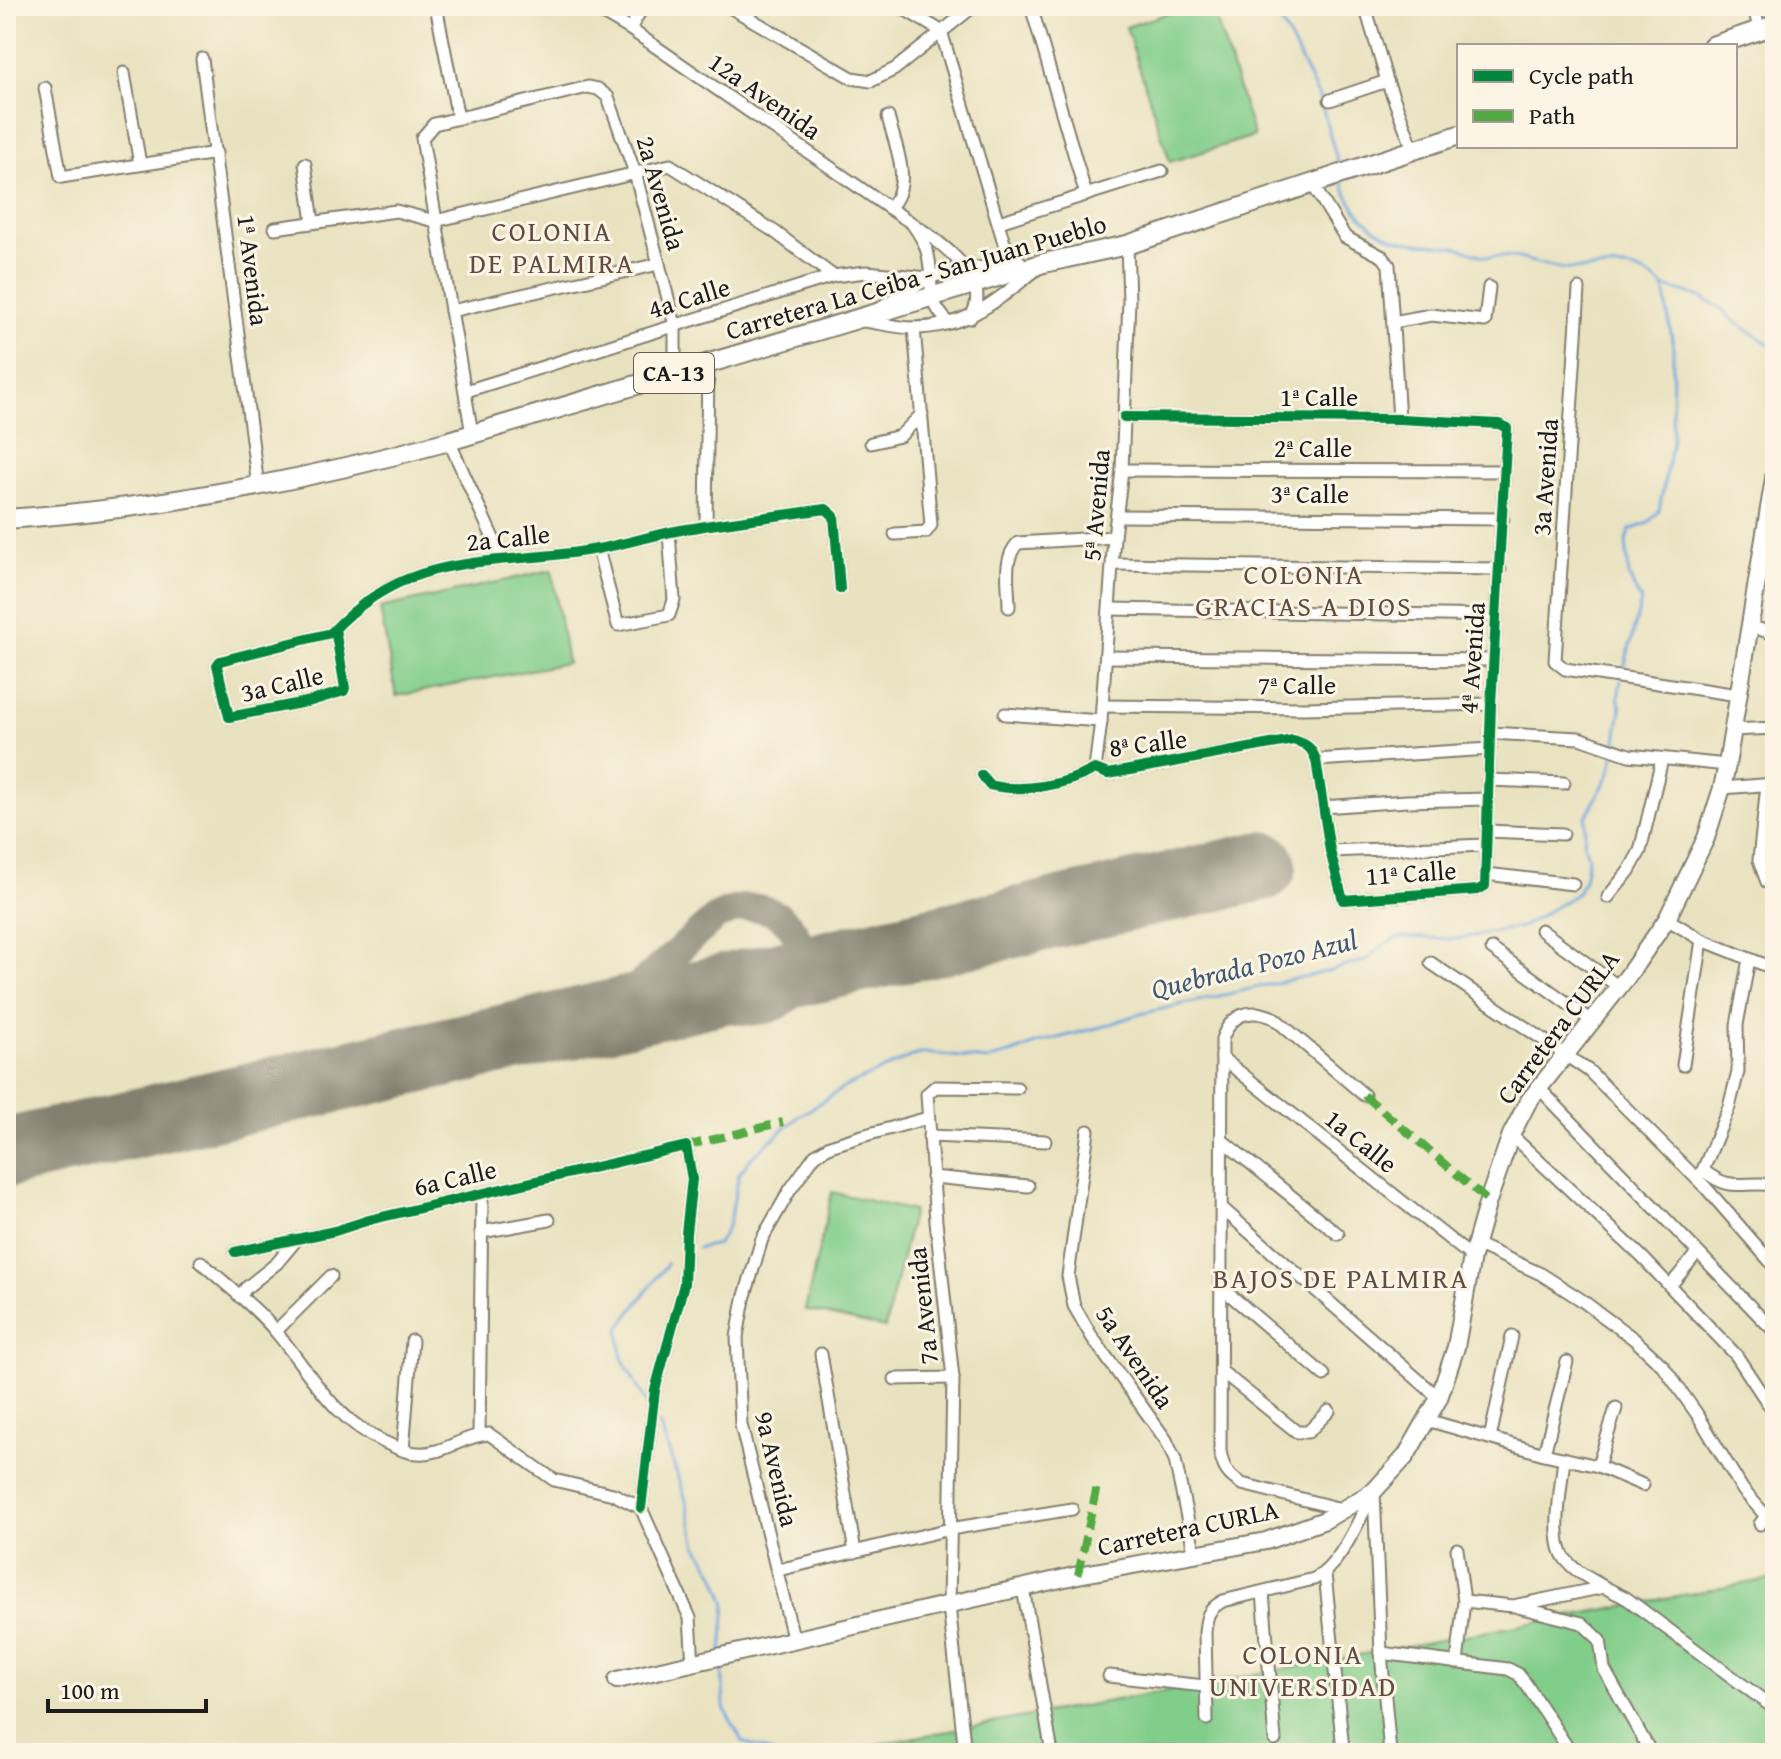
<svg xmlns="http://www.w3.org/2000/svg" width="1781" height="1759" font-family="'Gentium Book Plus',serif">
<rect width="100%" height="100%" fill="#fcf5e5"/>
<filter id="ink" filterUnits="userSpaceOnUse"><feTurbulence type="fractalNoise" baseFrequency=".0125" numOctaves="2"/><feDisplacementMap in="SourceGraphic" scale="16" xChannelSelector="R" yChannelSelector="G"/><feConvolveMatrix kernelMatrix="1 2 1 2 8 2 1 2 1" color-interpolation-filters="sRGB"/></filter>
<filter id="wash" filterUnits="userSpaceOnUse"><feTurbulence type="fractalNoise" baseFrequency=".006" numOctaves="4" result="noise"/><feDisplacementMap in="SourceGraphic" scale="32" xChannelSelector="R" yChannelSelector="G"/><feGaussianBlur stdDeviation="1.8" result="paint"/><feColorMatrix in="noise" values="0 0 0 0 0 0 0 0 0 0 0 0 0 0 0 0 0 1.4 0 .05"/><feComposite in="paint" operator="in"/></filter>
<g filter="url(#wash)">
<rect width="100%" height="100%" fill="#e9e2c0"/>
<g fill="#81cd8a" stroke="#4e7453" stroke-width="2">
<path d="M1190,6H1212L1254,136L1170,162L1126,27Z"/>
<path d="M552,570L567,663L396,696L380,608Z"/>
<path d="M832,1192L913,1211L885,1328L805,1310Z"/>
<path d="M1775,1578V1753H830Z"/>
</g>
<g fill="none" stroke-linecap="round" stroke-linejoin="round">
<g stroke="#6da4db" stroke-width="3">
<path d="M1271,6L1291,40L1320,100L1339,166"/>
<path d="M1342,181C1350,210 1374,235 1405,241C1423,245 1442,244 1460,248C1470,250 1478,256 1489,257C1497,257 1505,255 1513,257C1532,260 1548,268 1567,269C1607,272 1628,256 1664,287L1673,347L1672,441L1659,511L1648,523L1630,530L1626,540L1629,577L1641,601L1623,673"/>
<path d="M1664,287L1698,296L1719,307L1734,321L1775,348"/>
<path d="M1615,747L1621,708L1618,698L1621,680"/>
<path d="M698,1248L718,1244L729,1224L739,1174L753,1156L798,1117L823,1101L845,1087L912,1056L926,1053L987,1060L1013,1053L1038,1043L1105,1026L1136,1015L1329,971L1366,960L1386,943L1401,937L1457,939L1521,927L1534,920L1576,894L1584,880L1588,857L1584,844L1586,817L1610,773L1614,755"/>
<path d="M647,1404L622,1358L619,1328L667,1264"/>
<path d="M659,1423L685,1497L697,1545L715,1574L726,1604L722,1652"/>
<path d="M722,1663L724,1708L742,1741L773,1753"/>
</g>
<path stroke="#827f6e" stroke-width="28" d="M592,1019L612,1009L716,917C801,873 839,997 761,1011C740,1015 714,1002 694,996"/>
<path stroke="#827f6e" stroke-width="70" d="M6,1153L1262,866"/>
</g>
</g>
<g filter="url(#ink)">
<g fill="none" stroke-linecap="round" stroke-linejoin="round">
<defs>
<g id="minor">
<path d="M436,6L458,118"/>
<path d="M591,6L630,29L889,208C918,228 1001,274 970,318"/>
<path d="M728,6L852,78L871,81L895,69L974,6"/>
<path d="M899,6L941,31L1004,243L1022,264"/>
<path d="M1031,6L1086,195"/>
<path d="M1365,6L1387,81L1414,151"/>
<path d="M1754,6L1759,30"/>
<path d="M1306,7L1311,6"/>
<path d="M630,29L643,6"/>
<path d="M202,59L258,486"/>
<path d="M124,73L140,164"/>
<path d="M45,88L61,177L216,153"/>
<path d="M1330,100L1387,81"/>
<path d="M888,117C895,146 914,184 889,208"/>
<path d="M305,164L313,222"/>
<path d="M1313,185L1345,237L1383,257L1389,265L1399,419"/>
<path d="M999,222L1162,171"/>
<path d="M913,225C918,232 923,240 926,248C937,279 920,294 949,323"/>
<path d="M275,228L396,211L435,221L670,165L775,232L833,276"/>
<path d="M1579,289L1555,661L1565,669L1738,695"/>
<path d="M884,305L929,278L952,270L1022,264"/>
<path d="M451,311L659,264"/>
<path d="M864,321C880,323 898,328 914,328C970,327 997,300 1037,269"/>
<path d="M1393,322L1431,315L1485,321L1489,287"/>
<path d="M466,391L833,276L866,272L929,278"/>
<path d="M472,434L422,138L434,124L588,87L598,89L608,97L635,173L675,325V373"/>
<path d="M449,441L502,558"/>
<path d="M871,443L900,436L922,414"/>
<path d="M1122,470L1504,471"/>
<path d="M1117,516L1503,519"/>
<path d="M706,526L708,363"/>
<path d="M895,534L926,532L931,525L914,328"/>
<path d="M598,549L618,625L669,615L674,600L669,533"/>
<path d="M1113,564L1500,569"/>
<path d="M1009,607C1009,585 1002,559 1018,543L1114,537"/>
<path d="M1110,609L1496,616"/>
<path d="M1749,626L1775,634"/>
<path d="M335,629L345,688L344,691L311,701L229,717L217,665L220,661L331,633C412,546 494,568 597,549C625,544 653,535 681,530C729,521 778,516 826,509L834,516L840,589"/>
<path d="M1107,657L1494,660"/>
<path d="M1102,706L1304,708L1491,704"/>
<path d="M1005,714L1101,721"/>
<path d="M1732,730L1775,728"/>
<path d="M1490,733L1579,738L1629,755L1727,765"/>
<path d="M1316,760L1490,749"/>
<path d="M1095,769L1101,721L1114,537L1122,470L1129,300L1127,245"/>
<path d="M982,775L989,785C1022,793 1066,785 1095,769L1108,774L1293,740C1307,744 1311,747 1316,760L1330,851L1343,900L1478,890L1485,886L1491,704L1507,428L1499,424L1399,419L1124,417"/>
<path d="M1488,780L1564,783"/>
<path d="M1767,785L1759,860L1767,882L1775,886"/>
<path d="M1722,788L1775,784"/>
<path d="M1323,807L1407,801L1488,799"/>
<path d="M1487,831L1563,834"/>
<path d="M1330,851L1486,845"/>
<path d="M1486,874L1573,884"/>
<path d="M1608,897L1629,871L1640,851L1662,759"/>
<path d="M1667,919L1702,940L1775,969"/>
<path d="M1541,930L1619,987"/>
<path d="M1492,949L1592,1021"/>
<path d="M1431,963L1589,1071L1707,1189L1775,1267"/>
<path d="M1222,1058L1472,1257"/>
<path d="M1683,1065L1702,940"/>
<path d="M1539,1088L1775,1332"/>
<path d="M1088,1131L1068,1276L1074,1306L1092,1337L1166,1440L1175,1460L1195,1555"/>
<path d="M1511,1135L1641,1256L1736,1355L1775,1414"/>
<path d="M929,1136L1045,1141"/>
<path d="M1223,1141L1338,1234"/>
<path d="M1703,1170C1732,1194 1743,1180 1775,1185"/>
<path d="M932,1177L1028,1186"/>
<path d="M1696,1178L1703,1170L1729,1107L1738,1072L1737,1025L1749,959"/>
<path d="M1223,1209L1439,1398"/>
<path d="M481,1232L549,1220"/>
<path d="M1476,1244L1541,1274L1580,1299L1634,1339L1663,1366L1699,1417L1743,1490L1766,1516L1760,1524"/>
<path d="M235,1252L335,1231L369,1220L686,1146L692,1179L686,1233L684,1284L655,1390L641,1508"/>
<path d="M201,1262C226,1285 256,1307 277,1333C312,1375 332,1418 384,1442C395,1447 406,1453 418,1453C443,1455 464,1435 489,1434L554,1480L613,1494L641,1508"/>
<path d="M1670,1286L1697,1253"/>
<path d="M1222,1288L1324,1375"/>
<path d="M240,1297L246,1288L277,1263L297,1239"/>
<path d="M276,1331L331,1276"/>
<path d="M821,1354L855,1552"/>
<path d="M1221,1371L1297,1432H1308L1329,1411"/>
<path d="M895,1379L953,1378"/>
<path d="M1427,1420L1544,1454L1598,1466L1643,1485"/>
<path d="M479,1434L482,1195"/>
<path d="M1490,1438L1512,1336"/>
<path d="M403,1450L412,1341"/>
<path d="M1544,1454L1567,1362"/>
<path d="M1564,1458C1562,1482 1551,1538 1564,1557C1573,1571 1591,1579 1604,1587"/>
<path d="M1598,1466L1616,1408"/>
<path d="M1374,1492L1381,1653L1390,1753"/>
<path d="M641,1508L690,1618L693,1664"/>
<path d="M1345,1510L1242,1484C1227,1475 1223,1468 1220,1451L1222,1039C1231,1014 1250,1007 1274,1018L1364,1095"/>
<path d="M778,1570L950,1529L1072,1509"/>
<path d="M1325,1574L1343,1749"/>
<path d="M1023,1588L1052,1753"/>
<path d="M1263,1592L1275,1740"/>
<path d="M1464,1601L1513,1606L1604,1587L1626,1598L1775,1709"/>
<path d="M1518,1607L1582,1623L1600,1640L1604,1669L1651,1753"/>
<path d="M794,1641L741,1425L737,1337L744,1299L762,1239L790,1190L815,1155L830,1146L862,1136L928,1118"/>
<path d="M1381,1653L1508,1669L1518,1674L1526,1684L1571,1753"/>
<path d="M1457,1663L1464,1601L1457,1549"/>
<path d="M1109,1676L1205,1686"/>
<path d="M1207,1719L1205,1633C1206,1617 1208,1609 1223,1601L1314,1579C1341,1566 1359,1518 1374,1492"/>
<path d="M965,1753L949,1606L953,1378L936,1221L927,1094L935,1087L1017,1088"/>
</g>
<path id="secondary" d="M617,1680L1078,1575L1266,1541L1325,1520L1374,1491L1406,1456L1439,1398L1456,1347L1472,1257L1488,1201L1511,1135L1528,1102L1627,977L1667,919L1706,838L1722,788L1727,765L1775,472"/>
<g id="primary">
<path d="M1712,46L1775,25"/>
<path d="M6,519C157,509 303,481 449,441L1044,263L1127,245L1459,135"/>
</g>
</defs>
<use href="#minor" stroke="#827f6e" stroke-width="15"/>
<use href="#secondary" stroke="#827f6e" stroke-width="20"/>
<use href="#primary" stroke="#827f6e" stroke-width="22"/>
<use href="#minor" stroke="#fff" stroke-width="11"/>
<use href="#secondary" stroke="#fff" stroke-width="16"/>
<use href="#primary" stroke="#fff" stroke-width="18"/>
<g stroke="#52a943" stroke-width="8" stroke-dasharray="16 8" stroke-linecap="butt">
<path d="M1364,1095L1488,1201"/>
<path d="M686,1146L783,1122"/>
<path d="M1078,1575L1097,1486"/>
</g>
<defs>
<g id="cycleway">
<path d="M335,629L345,688L344,691L311,701L229,717L217,665L220,661L331,633C412,546 494,568 597,549C625,544 653,535 681,530C729,521 778,516 826,509L834,516L840,589"/>
<path d="M982,775L989,785C1022,793 1066,785 1095,769L1108,774L1293,740C1307,744 1311,747 1316,760L1330,851L1343,900L1478,890L1485,886L1491,704L1507,428L1499,424L1399,419L1124,417"/>
<path d="M235,1252L335,1231L369,1220L686,1146L692,1179L686,1233L684,1284L655,1390L641,1508"/>
</g>
</defs>
<use href="#cycleway" stroke="#fcf5e5" stroke-width="15"/>
<use href="#cycleway" stroke="#00873e" stroke-width="10"/>
</g>
</g>
<g text-anchor="middle" stroke-width="6" stroke-linejoin="round" paint-order="stroke">
<rect fill="#fcf5e5" stroke="#5f5d58" stroke-width="2" x="634" y="353" width="80" height="40" rx="6"/>
<g font-size="24" font-weight="bold" fill="#1c1c1c">
<text x="674" y="381">CA-13</text>
</g>
<g font-size="26" fill="#1c1c1c" stroke="#fcf5e5">
<text transform="translate(765 96) rotate(35)" y="9">12a Avenida</text>
<text transform="translate(661 193) rotate(74)" y="9">2a Avenida</text>
<text transform="translate(253 270) rotate(83)" y="9">1ª Avenida</text>
<text transform="translate(916 277) rotate(-16)" y="9">Carretera La Ceiba - San Juan Pueblo</text>
<text transform="translate(689 298) rotate(-17)" y="9">4a Calle</text>
<text x="1319" y="406">1ª Calle</text>
<text x="1313" y="457">2ª Calle</text>
<text transform="translate(1545 477) rotate(-86)" y="9">3a Avenida</text>
<text x="1310" y="503">3ª Calle</text>
<text transform="translate(1096 505) rotate(-85)" y="9">5ª Avenida</text>
<text transform="translate(508 538) rotate(-6)" y="9">2a Calle</text>
<text transform="translate(1472 658) rotate(-86)" y="9">4ª Avenida</text>
<text transform="translate(282 684) rotate(-13)" y="9">3a Calle</text>
<text x="1297" y="694">7ª Calle</text>
<text transform="translate(1148 743) rotate(-7)" y="9">8ª Calle</text>
<text transform="translate(1411 873) rotate(-4)" y="9">11ª Calle</text>
<text transform="translate(1558 1027) rotate(-53)" y="9">Carretera CURLA</text>
<text transform="translate(1361 1141) rotate(39)" y="9">1a Calle</text>
<text transform="translate(455 1178) rotate(-13)" y="9">6a Calle</text>
<text transform="translate(923 1306) rotate(-96)" y="9">7a Avenida</text>
<text transform="translate(1135 1357) rotate(56)" y="9">5a Avenida</text>
<text transform="translate(777 1469) rotate(77)" y="9">9a Avenida</text>
<text transform="translate(1188 1528) rotate(-12)" y="9">Carretera CURLA</text>
</g>
<g font-size="28" letter-spacing="2" fill="#604c42" stroke="#fcf5e5">
<text x="552" y="241">COLONIA<tspan x="552" dy="32">DE PALMIRA</tspan></text>
<text x="1304" y="584">COLONIA<tspan x="1304" dy="32">GRACIAS A DIOS</tspan></text>
<text x="1341" y="1288">BAJOS DE PALMIRA</text>
<text x="1303" y="1664">COLONIA<tspan x="1303" dy="32">UNIVERSIDAD</tspan></text>
</g>
<g font-size="28" font-style="italic" fill="#405972" stroke="#fcf5e5">
<text transform="translate(1254 964) rotate(-14)" y="10">Quebrada Pozo Azul</text>
</g>
</g>
<rect width="1781" height="1759" fill="none" stroke="#fcf5e5" stroke-width="32"/>
<rect x="1457" y="44" width="280" height="104" fill="#fcf5e5" stroke="#a29e95" stroke-width="2"/>
<rect x="1473" y="70" width="40" height="12" fill="#00873e" stroke="#a29e95" stroke-width="2"/>
<text x="1529" y="84" font-size="24" fill="#1c1c1c">Cycle path</text>
<rect x="1473" y="110" width="40" height="12" fill="#52a943" stroke="#a29e95" stroke-width="2"/>
<text x="1529" y="124" font-size="24" fill="#1c1c1c">Path</text>
<path d="M48 1699v12h158v-12" fill="none" stroke="#1c1c1c" stroke-width="4"/>
<text x="60" y="1699" font-size="24" fill="#1c1c1c" stroke="#fcf5e5" stroke-width="6" paint-order="stroke">100 m</text>
</svg>
